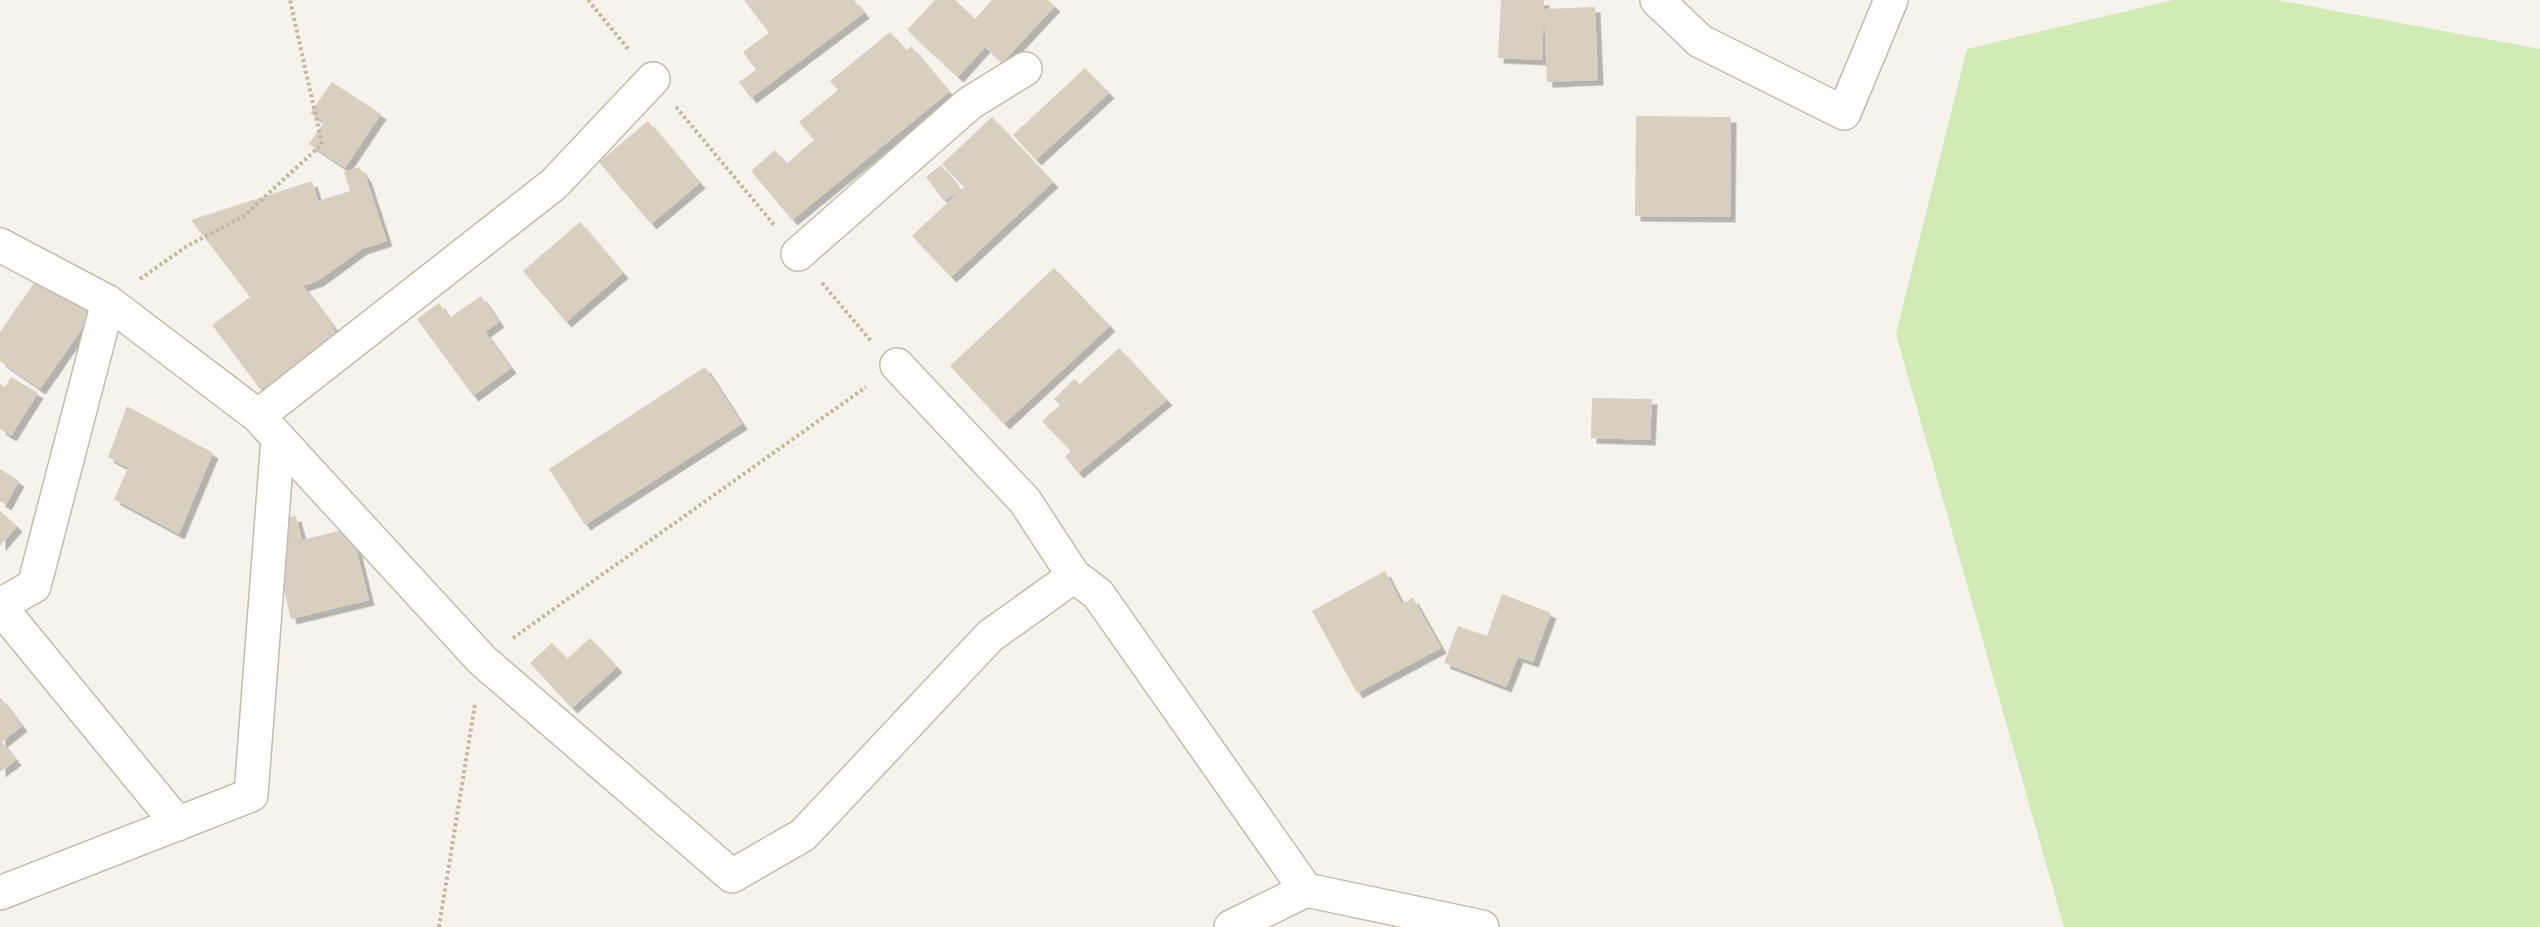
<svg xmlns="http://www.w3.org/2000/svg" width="2540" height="927" font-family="'Open Sans',sans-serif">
<defs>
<filter id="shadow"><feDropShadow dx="5.5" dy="5.5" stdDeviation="0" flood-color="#0004"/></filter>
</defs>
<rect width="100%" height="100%" fill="#f6f3ec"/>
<path fill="#d2eab5" d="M2173,0H2276L2540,49V927H2064L1896,334L1967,49Z"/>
<g fill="#d8cfc1" filter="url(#shadow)">
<path d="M744,0H854L864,13L751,98L739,82L756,70L743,52L769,33Z"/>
<path d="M935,0H955L975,19L992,0H1048L1055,6L1002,63L985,47L958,77L907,30Z"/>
<path d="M1501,0H1544V9L1595,7L1598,80L1547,82L1544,11L1542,60L1498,58Z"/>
<path d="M890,32L906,51L911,46L949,92L792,220L751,171L775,150L786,164L814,140L799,122L838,90L830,81Z"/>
<path d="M1085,68L1109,93L1036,160L1013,135Z"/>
<path d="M332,82L381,114L345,168L309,144L324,122L310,113Z"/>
<path d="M1636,116L1731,117L1730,217L1635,216Z"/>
<path d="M992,117L1053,182L951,277L912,236L964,187L942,164Z"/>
<path d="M648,121L700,183L651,224L599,162Z"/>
<path d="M941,165L960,190L944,201L926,177Z"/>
<path d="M359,167L366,177L387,241L362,249L318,281L303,286L333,326L337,338L272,385L260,389L212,325L250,297L191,220L312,181L318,201L350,191L344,172Z"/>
<path d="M580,222L623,273L566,322L523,271Z"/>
<path d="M1054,268L1110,326L1004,424L950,366Z"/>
<path d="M41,273L95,310L40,389L0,361V332Z"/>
<path d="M481,296L499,322L485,332L511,368L473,396L417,319L439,303L449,318Z"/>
<path d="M1119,348L1167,400L1078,473L1065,457L1071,451L1042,421L1060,405L1054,399L1074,379L1080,384Z"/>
<path d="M705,367L742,424L585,525L549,469Z"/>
<path d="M11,377L38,393L11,436L0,429V384L5,387Z"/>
<path d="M1592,398L1652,399L1650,440L1591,438Z"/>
<path d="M127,406L213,453L179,534L114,499L128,468L108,457Z"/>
<path d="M0,469L19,481L6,505L0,501Z"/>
<path d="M0,511L17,526L0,546Z"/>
<path d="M296,516L302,540L351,528L369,600L291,619L267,522Z"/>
<path d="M1385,571L1402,604L1413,598L1441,648L1357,693L1312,611Z"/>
<path d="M1502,594L1551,613L1533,662L1518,657L1506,687L1444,663L1458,626L1487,636Z"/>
<path d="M590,638L617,667L572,708L530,663L552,643L567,659Z"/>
<path d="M0,697L22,726L2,742L16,760L0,772Z"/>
</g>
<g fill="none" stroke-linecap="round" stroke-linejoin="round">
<defs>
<g id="minor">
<path d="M1657,0L1700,41L1844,113L1891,0"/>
<path d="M0,245L108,302"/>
<path d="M798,254L970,103L1025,69"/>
<path d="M897,365L1025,501L1074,576L1098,594L1306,890"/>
<path d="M258,416L554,184L653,79"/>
<path d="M0,605L34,586L108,302L258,416L482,660L732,876L803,835L990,636L1074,576"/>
<path d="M0,607L178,824"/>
<path d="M0,893L251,795L278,438"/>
<path d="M1231,927L1306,890L1482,927"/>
</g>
</defs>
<use href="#minor" stroke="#c2bbae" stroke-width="36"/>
<g stroke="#c4b79f" stroke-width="4" stroke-dasharray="3 3" stroke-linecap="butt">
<path d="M588,0L629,50"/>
<path d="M676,107L775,226"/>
<path d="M140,279L187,246L244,216L322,144L290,0"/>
<path d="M822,283L871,341"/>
<path d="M513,638L866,387"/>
<path d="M439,927L475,704"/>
</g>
<use href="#minor" stroke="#fff" stroke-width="33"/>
</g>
</svg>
